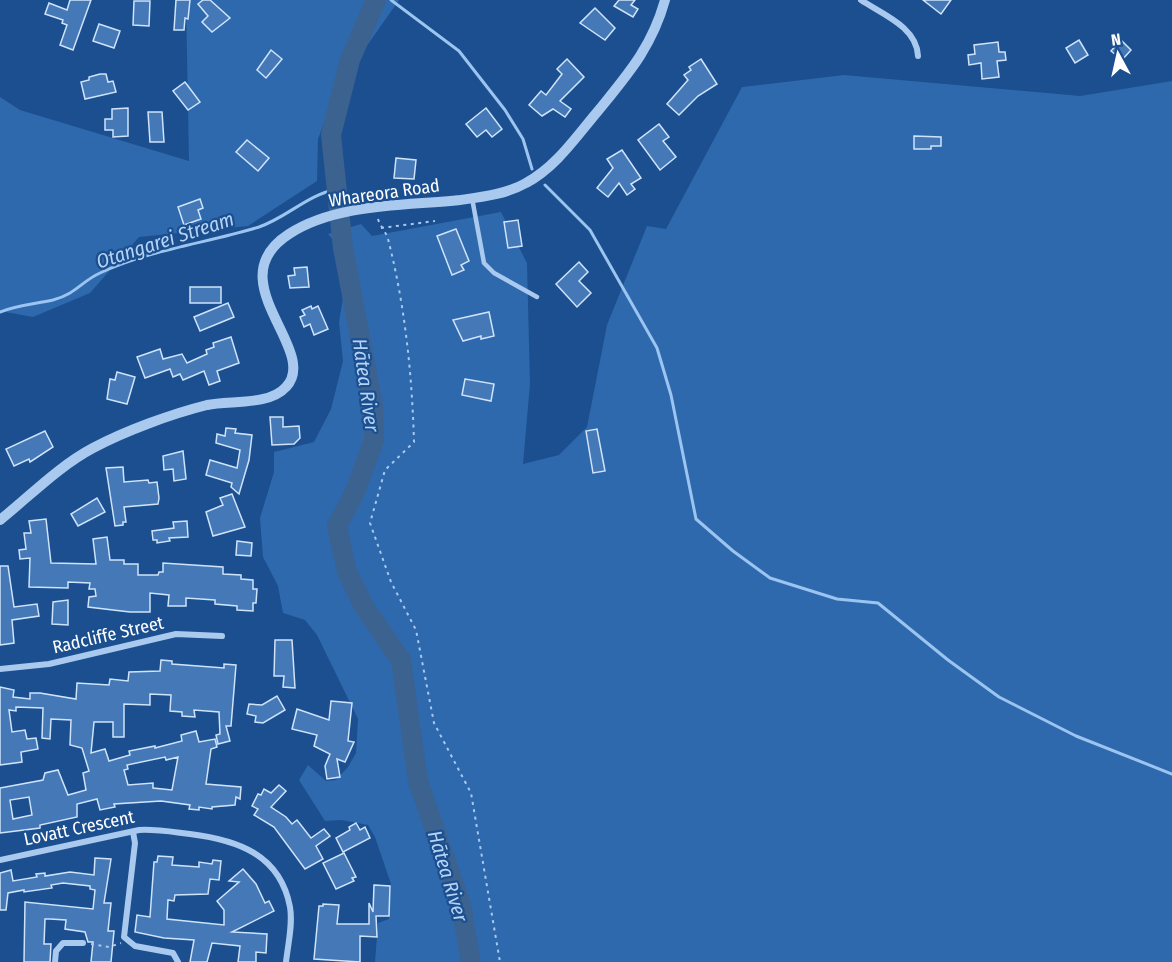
<svg xmlns="http://www.w3.org/2000/svg" width="1172" height="962" font-family="'Fira Sans Condensed',sans-serif">
<rect width="100%" height="100%" fill="#1b4f8f"/>
<g fill="#2e69ad">
<path d="M186,0H399L338,87L318,139L317,181L248,226L139,237L90,293L33,317L0,311V97L20,110L189,161Z"/>
<path d="M844,75L1080,96L1172,81V962H375L378,923L389,919L391,884L375,837L368,825L342,820L325,821L299,780L308,765L326,781L336,780L348,767L356,753L358,719L317,635L305,620L283,613L278,586L263,557L260,518L274,472V452L314,442L331,409L343,361L339,322L343,298L334,241L328,234L361,224L372,236L501,212L527,263L530,384L523,464L559,455L587,427L607,325L647,226L666,229L742,87Z"/>
</g>
<g fill="none" stroke-linecap="round" stroke-linejoin="round">
<g stroke="#9cc4f0" stroke-width="3">
<path d="M391,0L459,51L505,110L523,139L532,169"/>
<path d="M545,185L590,230L657,348L671,395L696,519L733,551L770,578L837,599L878,603L948,660L999,697L1076,736L1172,774"/>
<path d="M0,312C18,305 35,304 53,300C76,294 82,281 100,273C149,250 207,243 259,227C286,218 307,195 337,189"/>
</g>
<path stroke="#3c6290" stroke-width="20" d="M376,0L350,60L331,135L343,248L373,405L374,440L355,492L337,526L347,572L365,608L401,660L418,781L461,905L471,962"/>
</g>
<g fill="#4478b7" stroke="#cfe3fa" stroke-width="1.5" fill-rule="evenodd">
<path d="M70,0H91L73,50L60,45L67,25L62,23L63,20L45,14L49,3L67,10Z"/>
<path d="M176,0H190L188,19L185,18L184,30H174Z"/>
<path d="M203,0H210L230,18L212,32L202,22L208,16L198,4Z"/>
<path d="M619,0H635L631,5L638,9L633,17L614,6Z"/>
<path d="M923,0H951L941,14Z"/>
<path d="M134,1H150L149,26L133,25Z"/>
<path d="M595,8L615,28L605,40L580,23Z"/>
<path d="M99,24L120,31L114,48L93,41Z"/>
<path d="M1079,40L1088,55L1075,63L1066,48Z"/>
<path d="M1121,40L1131,50L1122,60L1111,51Z"/>
<path d="M998,42L999,52H1005L1006,60L997,61L999,77L982,79L981,63L969,65L968,55L975,54L974,45Z"/>
<path d="M271,50L282,59L266,78L257,70Z"/>
<path d="M567,59L584,77L560,101L571,109L565,117L553,109L542,116L529,105L541,91L546,95L562,74L557,69Z"/>
<path d="M701,59L717,84L698,96L679,115L667,104L688,80L684,75L691,70L689,67Z"/>
<path d="M100,74H106L108,82L113,81L116,92L85,99L81,82L89,80V77Z"/>
<path d="M185,82L200,102L188,110L173,91Z"/>
<path d="M128,108V136L113,137V130H105V119H112V109Z"/>
<path d="M486,108L502,129L492,137L486,130L477,137L466,124Z"/>
<path d="M148,112H162L164,142H150Z"/>
<path d="M659,124L669,137L663,141L676,157L660,170L638,140Z"/>
<path d="M914,136L941,137V146H931V149H914Z"/>
<path d="M247,140L269,158L258,171L236,152Z"/>
<path d="M622,150L641,178L631,184L635,189L627,195L619,183L608,197L597,188L613,168L607,159Z"/>
<path d="M396,158L416,160L414,179L394,178Z"/>
<path d="M200,199L203,208L198,210L201,219L184,225L178,207Z"/>
<path d="M518,220L522,246L508,248L504,222Z"/>
<path d="M456,229L469,261L461,265L464,270L452,275L437,236Z"/>
<path d="M579,262L588,272L579,281L591,293L577,307L556,284Z"/>
<path d="M307,267L309,287L290,288L288,276L295,275L294,268Z"/>
<rect x="190" y="287" width="31" height="16"/>
<path d="M228,303L234,317L200,331L194,317Z"/>
<path d="M311,306L312,309L318,306L328,329L314,335L310,324L304,327L300,317L305,315L302,310Z"/>
<path d="M489,312L494,336L481,339V336L463,341L453,320Z"/>
<path d="M231,337L239,363L217,371L220,381L209,385L204,371L183,380L180,374L173,377L170,369L145,378L137,357L160,349L163,359L182,354L187,363L207,354L206,350L214,347L213,343Z"/>
<path d="M117,372L135,377L127,404L107,399L110,379L115,380Z"/>
<path d="M465,379L494,384L491,401L462,395Z"/>
<path d="M270,417H283V427L299,426L300,438L294,444L272,445Z"/>
<path d="M226,428L236,429L235,433L252,435L249,460L239,494L231,487L232,483L206,475L210,460L237,468L240,450L216,443L217,434L225,436Z"/>
<path d="M597,429L605,471L593,473L586,431Z"/>
<path d="M45,431L53,447L30,462L29,459L14,466L6,449Z"/>
<path d="M183,451L186,479L174,481L173,469L164,470L163,456Z"/>
<path d="M123,467L124,482L148,480L149,483L157,482L159,498L158,504L124,507L126,522H123V525L115,526L106,468Z"/>
<path d="M232,494L245,527L213,536L206,512L223,505L220,498Z"/>
<path d="M97,498L105,512L78,526L71,514Z"/>
<path d="M46,519L51,563L96,564L93,539L107,537L110,560H124V564H138V575H158L159,572H163V563L223,567V574L241,575V579L253,580V589H257L256,603H253V611L237,610V606L215,604V600L186,598V606H168L169,595L150,593V612H130L88,607L89,597L96,596L95,589H89L90,583L68,582V588L29,587L30,558L20,559L19,550L26,549L24,533H31L29,521Z"/>
<path d="M187,521L188,537L169,538L170,541L157,543V540H153L152,531L174,528L173,522Z"/>
<path d="M237,541L252,543L251,556L236,555Z"/>
<path d="M0,566H8L14,607L37,604L39,616L12,620L14,643L0,645Z"/>
<path d="M68,600V625L52,624L53,602Z"/>
<path d="M275,640H292L295,688L283,687L284,676H274Z"/>
<path d="M161,660L172,661V664L224,668V664L236,665L231,726H226L230,741L218,744L216,735L220,734L219,712L194,710L195,717L182,716V712L170,711L171,695L150,694V705L124,704V737H113V722H94L91,753L105,749L109,761L130,755L129,751L155,746V748L182,741L181,735L196,731L199,742L215,739L217,747L211,749L206,784L241,787L240,799L236,797L235,805L212,807V809L199,807V810L189,809L190,805L161,801L114,804L115,807L100,810L97,799L77,804V817L40,825V828L0,833V788L43,780L45,773L58,770L68,795L86,790L83,773L89,771L82,748L70,745L71,720L51,719L50,739L42,738L43,708L16,707V711L9,710L12,732L25,730L27,739L36,738L38,749L21,752L22,762L0,765V687L14,690L13,697L30,699V693H40L76,699L77,683L109,685L110,679L128,681L129,672L160,671ZM165,757L166,760L178,757L172,790L153,788V783L128,785L124,770L128,769L127,765ZM29,797L32,815L13,819L10,800Z"/>
<path d="M277,696L285,710L263,723L255,722L256,716L247,714L249,704L262,705Z"/>
<path d="M331,701L352,703L348,741L354,742L345,762L337,759L340,777L327,779L325,766L330,754L314,746L317,735L292,729L297,709L329,720Z"/>
<path d="M279,785L286,791L271,807L286,817L292,824L297,820L311,838L324,829L330,836L316,846L323,859L305,869L274,827L254,815L258,809L252,806L258,794L261,795L264,789L271,793Z"/>
<path d="M356,823L360,830L365,827L370,838L343,852L336,838L350,830L349,827Z"/>
<path d="M344,853L356,877L352,878L354,881L336,889L323,863Z"/>
<path d="M158,856L173,857L172,865L199,867V862L212,864L213,860L221,861L219,880L210,879L208,894L175,895L174,901L168,900L167,919L224,925V910L217,901L239,882L229,881L243,869L256,884L265,903L269,901L274,911L232,932L267,934L266,953L256,952V962H238L240,946L212,943L207,962H190L194,940L164,938L135,932L137,915L150,917L154,862H157Z"/>
<path d="M95,858L111,859L104,903H111L108,931H114L111,962H91L93,942H88L85,932L65,929L66,920L50,919H45L44,944H51L50,962H24L25,902L93,909L95,890L90,889V886L63,883L51,885L52,888L24,892V890L8,893L6,910H0V873L11,870L13,881L37,877L36,874L45,873V876L70,872L94,875Z"/>
<path d="M374,885L390,886L389,916H376L377,937L360,936V962L314,959L319,906H323V904L339,905L337,924H369V903L373,912Z"/>
</g>
<g fill="none" stroke-linecap="round" stroke-linejoin="round">
<g stroke="#a9c9ee" stroke-width="2" stroke-dasharray="3 4.5" stroke-linecap="butt">
<path d="M378,219C380,226 386,232 388,239C405,305 412,374 414,442L385,470L370,523L391,582L416,630L434,723L471,793L500,962"/>
<path d="M381,228L435,221"/>
<path d="M91,944L109,947L121,943"/>
</g>
<path stroke="#a9c9ee" stroke-width="4.5" d="M472,198L484,263L494,273L537,297"/>
<g stroke="#a9c9ee" stroke-width="6">
<path d="M861,0C882,14 917,27 918,56"/>
<path d="M0,669L49,664L176,634L222,636"/>
<path d="M133,832L135,843L124,937L135,946L173,953L178,962"/>
<path d="M0,860L139,830C156,829 173,832 190,834C237,840 280,854 290,907C293,924 288,944 286,962"/>
<path d="M55,962L56,951L63,943H83"/>
</g>
<path stroke="#a9c9ee" stroke-width="10" d="M0,520C30,496 59,466 93,448C125,431 171,414 207,405C230,400 269,406 286,387C321,350 216,281 289,234C337,203 405,206 460,200C482,197 507,194 526,183C556,167 576,137 598,111C628,74 652,47 665,0"/>
</g>
<g text-anchor="middle" stroke-width="4.5" stroke-linejoin="round" paint-order="stroke">
<g font-size="18" fill="#fff" stroke="#1b4f8f">
<text transform="translate(384 193) rotate(-8)" y="6">Whareora Road</text>
<text transform="translate(108 635) rotate(-13)" y="6">Radcliffe Street</text>
<text transform="translate(79 828) rotate(-12)" y="6">Lovatt Crescent</text>
</g>
<g font-size="20" font-style="italic" fill="#b5d3f5" stroke="#1b4f8f">
<text transform="translate(165 240) rotate(-18)" y="7">Otangarei Stream</text>
<text transform="translate(366 385) rotate(82)" y="7">Hātea River</text>
<text transform="translate(448 876) rotate(73)" y="7">Hātea River</text>
</g>
</g>
<g transform="translate(1118 54) rotate(352)" stroke="#1b4f8f" stroke-width="4.5" paint-order="stroke">
<path d="M0-4.5L10 22L0 15L-10 22Z" fill="#ffffff"/>
<text y="-9" font-size="16" font-weight="bold" text-anchor="middle" fill="#ffffff">N</text>
</g>
</svg>
